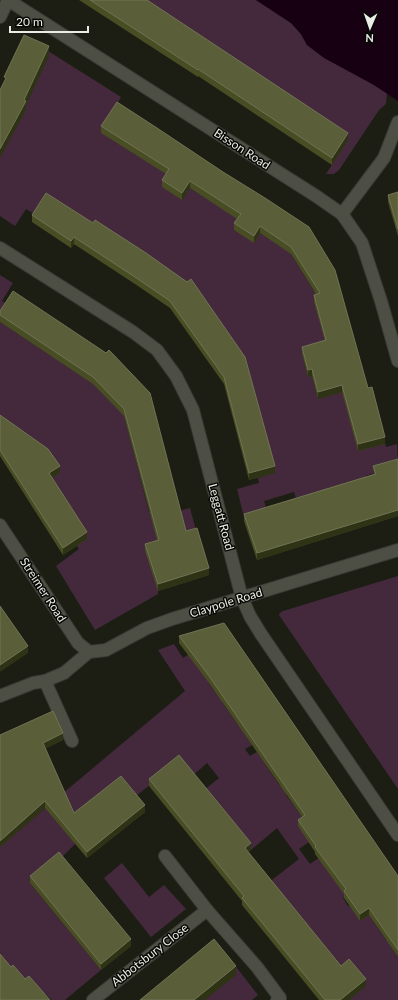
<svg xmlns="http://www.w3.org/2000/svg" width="398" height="1000" font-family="Lato,sans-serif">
<rect width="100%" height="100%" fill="#1c1e14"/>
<g fill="#44293c">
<path d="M136,0H256L291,23L301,34L307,45L387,93L386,104L379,110L339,170L334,174H326L348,140Z"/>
<path d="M37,44L121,97L102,133L141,158L170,175L182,200L190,188L229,213L239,198L254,243L260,233L289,251L314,291L329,282L326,347L302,354L308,377L312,376L318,399L360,387L384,439L386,447L397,444L398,466L365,476L370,492L301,515L294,492L264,501L271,524L245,521L237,489L259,483L258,478L275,473L191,286L36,215L26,209L15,226L0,216V158L7,100L28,98L49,56Z"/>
<path d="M0,275L13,283L2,301L8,305L0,318Z"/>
<path d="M0,322L80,375L138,396L125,419L149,512L169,514L190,508L197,534L158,591V594L95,630L56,566L79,549L0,422Z"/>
<path d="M398,576V789L279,615L280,613L283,611Z"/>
<path d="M174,644L183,658L197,649L209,683L216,693L224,688L229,696L222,702L238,725L251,728L244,733L252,745L245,749L250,756L257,752L260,756L267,751L273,759L265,764L280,786L288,781L294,789L286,795L302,817L309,842L299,849L310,864L326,853L353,892L343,898L348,906L376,909L379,913L371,918L386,940L394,935L398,946L393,950L398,957V1000H349L366,986L341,973L268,883L299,859L277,828L251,850L203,791L219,778L207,763L191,777L179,762L75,844L60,859L30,883L101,970L65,1000H52L45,993L41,996L0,965V847L62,794L185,691L158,650Z"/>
<path d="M122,863L149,897L164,885L186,909L151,937L104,878Z"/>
<path d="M219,945L258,995L252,1000H205L214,948Z"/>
</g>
<path fill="#170011" d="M256,0H398V101L374,85L324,58L307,45L301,34L291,23Z"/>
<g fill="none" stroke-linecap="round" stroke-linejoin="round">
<defs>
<g id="lane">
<path d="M342,214L384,158L398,122"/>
<path d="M45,681L72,741"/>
<path d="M0,696L33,683L45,681L64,673"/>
</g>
<g id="street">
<path d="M8,0L316,196L342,214L362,243L381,301L398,361"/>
<path d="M0,17L8,0"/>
<path d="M0,248L133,332L157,350L176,376L193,410L242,598L250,616L261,634L398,835"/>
<path d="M0,525L78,643L89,652"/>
<path d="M64,673L89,652L106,650L147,628L172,619L398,550"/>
<path d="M165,856L207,910L257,967L280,998L277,1000"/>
<path d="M93,1000L207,910"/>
</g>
</defs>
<use href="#lane" stroke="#393a34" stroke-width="14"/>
<use href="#street" stroke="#393a34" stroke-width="14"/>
<use href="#lane" stroke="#4d4f44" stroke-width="12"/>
<use href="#street" stroke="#4d4f44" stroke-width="12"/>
</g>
<g fill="#484d24">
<path d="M79,0H147L348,140L332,165L198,76V77Z"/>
<path d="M101,126L223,172L309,227L368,388L385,444L358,451L342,392L318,399L312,376L308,377L302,354V347L325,341L314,302V295L316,294L291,254L260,233L254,243L234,230V223L237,219L190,188L182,200L162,187V180L166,174L101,133Z"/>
<path d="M398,192V236L388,202V195Z"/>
<path d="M32,215L93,223L187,282L275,473L249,480L224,384L170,308L138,286L74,244L71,248L32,222Z"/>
<path d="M0,311L106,353L186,531L209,575L158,591L145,551V544L157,540L124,416L93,384L0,322Z"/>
<path d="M0,415L60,473L52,478L87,539L63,555L0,456Z"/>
<path d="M398,459V516L257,560L244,521V514L374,474L373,466Z"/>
<path d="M179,636L398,876V957L369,915L360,921L344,898V894L315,854V852L298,826V820L302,817L209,683L179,643Z"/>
<path d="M0,735L63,740L45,748L74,813L145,812L87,858L45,808L0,847Z"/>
<path d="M149,779L251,850L248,852L341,966L366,986L349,1000H319L242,905V901L149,786Z"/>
<path d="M30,876L131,946L101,970L30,883Z"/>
</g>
<g fill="#2f3315">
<path d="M49,46V56L26,105V110L0,158V149L24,100Z"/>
<path d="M348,133V140L332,165V158Z"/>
<path d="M190,181V188L182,200V193Z"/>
<path d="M260,226V233L254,243V236Z"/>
<path d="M74,237V244L71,248V241Z"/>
<path d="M312,369V376L308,377V370Z"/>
<path d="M342,385V392L318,399V392Z"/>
<path d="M385,437V444L358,451V444Z"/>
<path d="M60,466V473L49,480V473Z"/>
<path d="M275,466V473L249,480V473Z"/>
<path d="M398,510V516L257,560V553Z"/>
<path d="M87,532V539L63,555V548Z"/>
<path d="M209,568V575L158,591V584Z"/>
<path d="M28,646V653L0,672V665Z"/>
<path d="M63,733V740L43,750V743Z"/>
<path d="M45,801V808L0,847V841Z"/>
<path d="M145,805V812L87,858V852Z"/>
<path d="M251,843V850L245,855V848Z"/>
<path d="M369,908V915L360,921V914Z"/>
<path d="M131,939V946L101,970V964Z"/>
<path d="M236,966V975L205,1000H194Z"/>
<path d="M366,979V986L349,1000H340Z"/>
</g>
<g fill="#5a5e39" stroke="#707454">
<path d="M90,0H147L348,133L332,158L198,69V70Z"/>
<path d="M24,35L49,46L24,100L26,101L0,149V90L6,78L4,77Z"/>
<path d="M117,102L157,128L223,172L265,198L309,227L335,270L368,388L372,387L385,437L358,444L342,385L318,392L312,369L308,370L302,347L326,340L314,295L320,293L291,247L260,226L254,236L234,223L241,214L190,181L182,193L162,180L169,169L101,126Z"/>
<path d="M398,192V229L388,195Z"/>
<path d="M46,193L93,223L95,220L146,253L187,282L191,279L245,357L275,466L249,473L224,377L170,301L138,279L74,237L71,241L32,215Z"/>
<path d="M13,291L106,353L109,350L150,393L186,531L197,528L209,568L158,584L145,544L159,540L124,409L93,377L0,315V311Z"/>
<path d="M0,415L48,449L60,466L49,473L87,532L63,548L0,450Z"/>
<path d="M398,459V510L257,553L244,514L376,474L373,466Z"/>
<path d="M0,606L28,646L0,665Z"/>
<path d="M224,623L398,876V950L369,908L360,914L344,891L346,889L315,847L316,846L298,820L305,815L209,676L179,636Z"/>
<path d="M53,711L63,733L43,743L74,813L121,776L145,805L87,852L45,801L0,841V735Z"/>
<path d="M179,755L251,843L245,848L341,966L349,959L366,979L340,1000H325L242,898L244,896L149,779Z"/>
<path d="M59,852L131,939L101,964L30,876Z"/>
<path d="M214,939L236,966L194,1000H140Z"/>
<path d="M0,954L11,967L13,965L25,979L29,976L50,1000H0Z"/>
</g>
<g text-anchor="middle" stroke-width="3" stroke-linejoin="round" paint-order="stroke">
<g font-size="12" fill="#ebece5" stroke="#070804">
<text transform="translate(242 149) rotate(33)" y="4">Bisson Road</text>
<text transform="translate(221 517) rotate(75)" y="4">Leggatt Road</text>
<text transform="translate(43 590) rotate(57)" y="4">Streimer Road</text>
<text transform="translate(226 603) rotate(-17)" y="4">Claypole Road</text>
<text transform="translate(150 955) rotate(-38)" y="4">Abbotsbury Close</text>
</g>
</g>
<g transform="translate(370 28) rotate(182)" stroke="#070804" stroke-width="3" paint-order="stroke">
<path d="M0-3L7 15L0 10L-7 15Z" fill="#ebece5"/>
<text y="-6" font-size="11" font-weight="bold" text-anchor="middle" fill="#ebece5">N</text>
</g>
<path d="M10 26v6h78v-6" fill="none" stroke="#ebece5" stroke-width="2"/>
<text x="16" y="26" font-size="12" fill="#ebece5" stroke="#070804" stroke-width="3" paint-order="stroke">20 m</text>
</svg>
